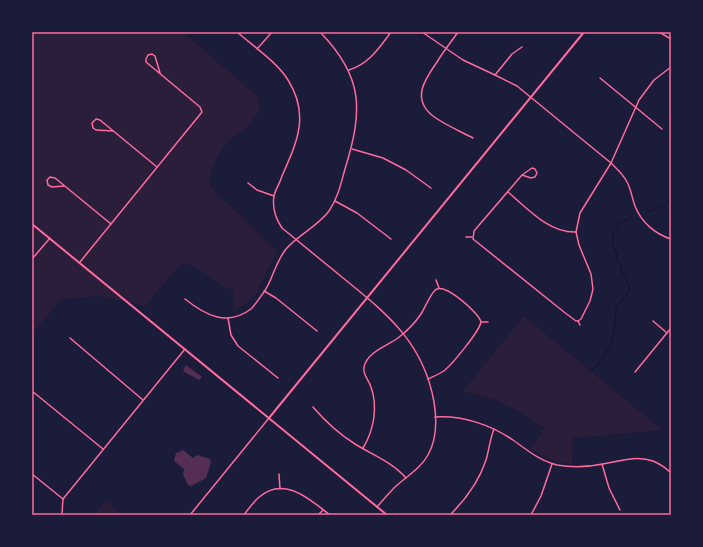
<svg xmlns="http://www.w3.org/2000/svg" width="703" height="547" font-family="'Playfair Display',serif">
<rect width="100%" height="100%" fill="#1b1b3a"/>
<g fill="#2a1e3b">
<path d="M32,32H183L258,97L260,110L247,128L231,138L219,154L213,166L210,176V185L218,195L238,213L277,252C263,275 260,301 233,311V290C219,287 192,258 180,265C178,266 177,268 175,270L145,306L99,296L60,300L32,334Z"/>
<path d="M524,316L662,430L586,437H573L572,464C556,463 544,458 530,449L545,428L521,412L496,400L463,391Z"/>
<path d="M106,501L122,515H95Z"/>
</g>
<g fill="none" stroke-linecap="round" stroke-linejoin="round">
<g stroke="#12122b" stroke-width="1">
<path d="M647,211C658,209 667,206 671,196"/>
<path d="M588,373L598,365L612,342L615,326L616,308L629,292L630,288L627,280L622,272L621,265L617,261C617,259 617,257 617,254C616,251 614,249 613,246C610,230 620,223 632,217"/>
</g>
</g>
<g fill="#542f53">
<path d="M186,365L202,377L199,380L183,371Z"/>
<path d="M183,450L193,458L197,455L210,459L211,462L206,478L191,486L188,485L183,474L184,469L174,461L176,453Z"/>
</g>
<g fill="none" stroke-linecap="round" stroke-linejoin="round">
<g stroke="#ff6b9d" stroke-width="1.5">
<path d="M237,32C252,45 278,63 288,80C310,115 297,142 282,176C280,183 275,190 274,196C272,208 276,219 282,228C304,246 326,264 348,282C390,316 424,345 434,402C437,420 437,439 428,455C420,469 407,476 395,487C389,493 383,500 377,507"/>
<path d="M422,32L463,60L495,75L517,86L611,163C617,169 623,174 627,182C631,189 632,198 635,206C641,222 655,234 671,239"/>
<path d="M458,32C451,42 443,52 437,62C425,79 411,99 433,116C445,125 460,131 473,138"/>
<path d="M659,32L671,39"/>
<path d="M257,49L272,32"/>
<path d="M349,70C369,64 379,48 391,32"/>
<path d="M495,75L512,54L522,47"/>
<path d="M600,78L662,129"/>
<path d="M113,131L96,130L93,128L92,123L96,119L100,120L157,167"/>
<path d="M352,149L383,158L406,170L431,188"/>
<path d="M522,175L532,168L535,169L537,173L535,177L531,178L522,175L474,231L473,239L564,312L576,321H578L580,325"/>
<path d="M248,183L257,190L274,196"/>
<path d="M64,186L52,187L48,185L47,180L50,177L55,178L111,224"/>
<path d="M508,192C528,209 549,233 576,232"/>
<path d="M335,201L357,213L391,239"/>
<path d="M466,237H472"/>
<path d="M32,259L50,238"/>
<path d="M80,262L202,112L200,107L146,62V59L148,55L152,54L155,56L160,73"/>
<path d="M436,280L439,288"/>
<path d="M264,291L276,298L317,331"/>
<path d="M185,299C205,315 227,327 251,309C256,304 260,297 264,292C273,279 275,263 286,249C299,234 317,227 329,211C338,198 341,183 345,169C363,111 364,77 320,32"/>
<path d="M228,318L231,335L238,346L278,378"/>
<path d="M578,321L581,319L590,301L593,289L591,274L579,245L576,232L580,213L611,163L639,100L654,80L671,67"/>
<path d="M653,321L667,333"/>
<path d="M482,322H488"/>
<path d="M70,338L143,400"/>
<path d="M635,372L671,328"/>
<path d="M32,391L103,449"/>
<path d="M313,407C325,421 339,434 355,444C373,455 392,462 406,478"/>
<path d="M435,417C462,415 491,425 513,440C527,450 540,461 557,465C573,468 588,467 603,464C619,461 637,455 653,461C660,464 666,468 671,473"/>
<path d="M363,448C374,430 378,407 371,387C369,380 362,374 364,367C367,352 387,346 398,338C407,331 415,323 421,314C425,308 432,290 437,289C447,285 479,313 481,322C479,332 453,363 445,370C440,374 434,376 428,379"/>
<path d="M602,464L609,488L620,510"/>
<path d="M32,474L63,499"/>
<path d="M279,474L280,489"/>
<path d="M63,499L185,349"/>
<path d="M62,513L63,499"/>
<path d="M190,515L269,418"/>
<path d="M244,515C248,509 253,503 258,498C284,475 309,499 330,515"/>
<path d="M318,515L323,510"/>
<path d="M450,515C466,499 479,482 486,460C489,450 490,439 494,429"/>
<path d="M531,515L541,496L552,464"/>
</g>
<g stroke="#ff6b9d" stroke-width="2">
<path d="M32,224L387,515"/>
<path d="M269,418L584,32"/>
</g>
</g>
<rect width="703" height="547" fill="none" stroke="#1b1b3a" stroke-width="66"/>
<rect x="33" y="33" width="637" height="481" fill="none" stroke="#ff6b9d" stroke-width="1.5"/>
</svg>
